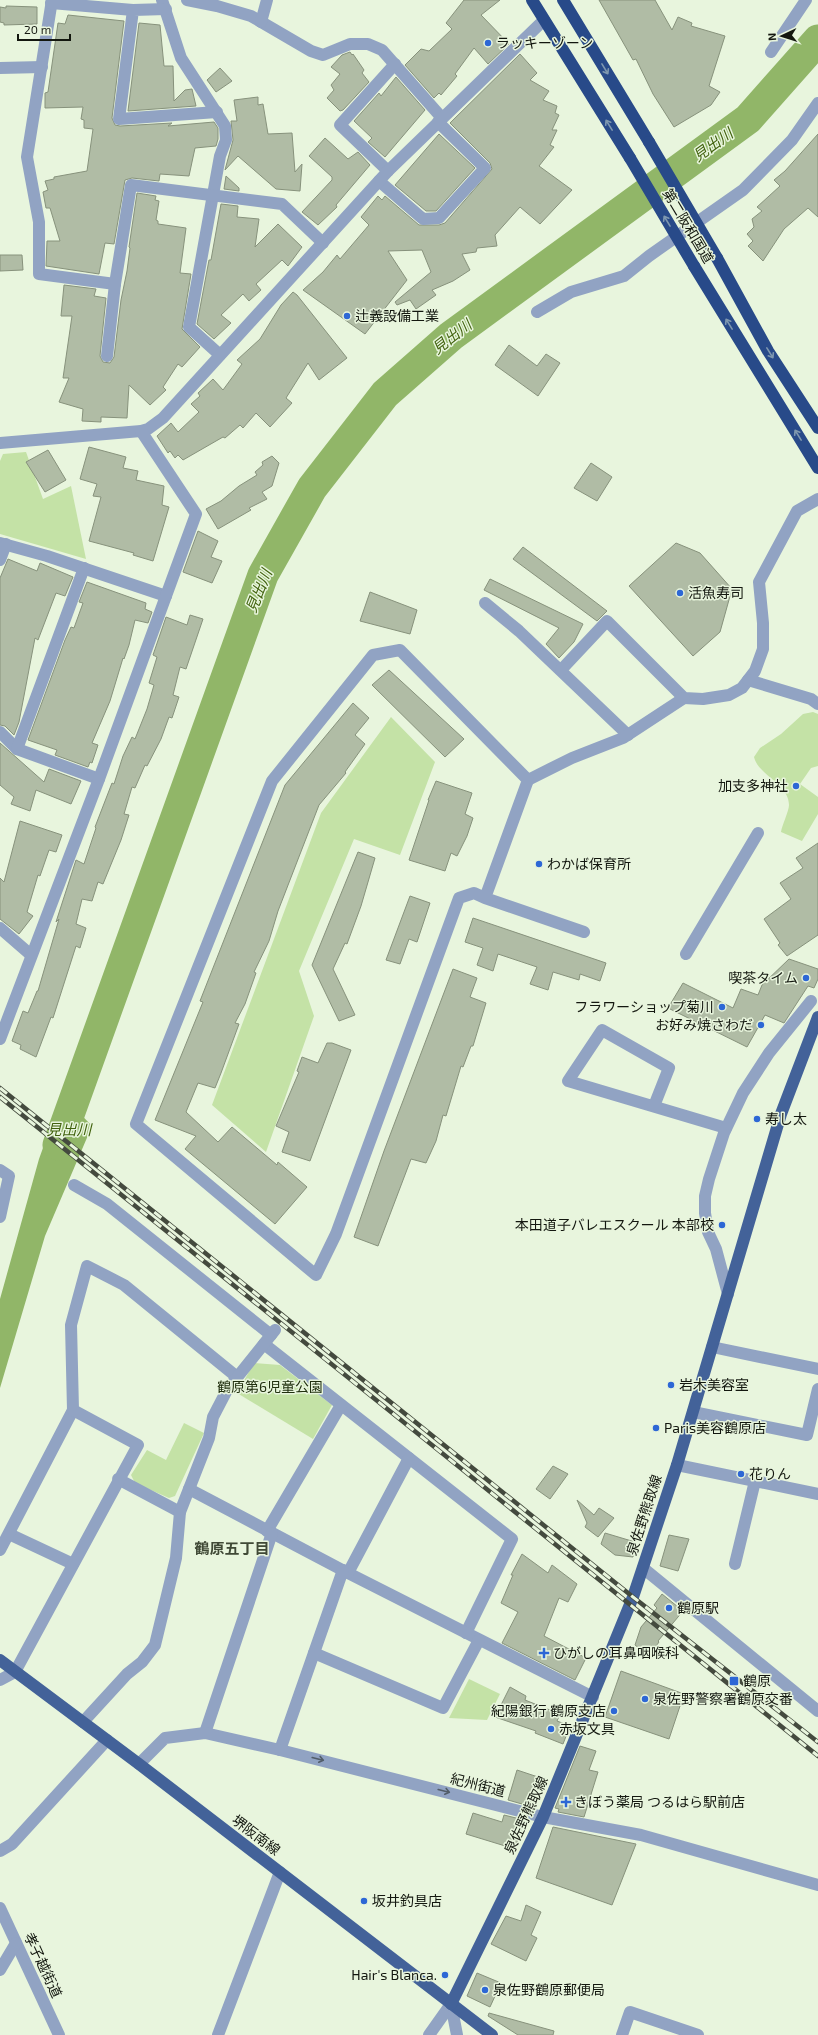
<svg xmlns="http://www.w3.org/2000/svg" width="818" height="2035" font-family="'Exo 2','Noto Sans JP',sans-serif">
<rect width="100%" height="100%" fill="#e8f5dd"/>
<g fill="#c4e2a6">
<path d="M26,452L43,499L71,486L86,559L0,534V461L3,454Z"/>
<path d="M813,712L818,714V766L811,768L800,784L818,797V814L802,841L781,832C782,825 789,811 789,805C789,784 758,775 754,757L760,748L781,734L803,714Z"/>
<path d="M391,717L435,762L400,855L354,839L299,971L314,1016L266,1152L212,1105L321,813Z"/>
<path d="M254,1363L280,1365L332,1405L313,1439L237,1393Z"/>
<path d="M184,1423L204,1433L175,1496L169,1498L135,1483L131,1475L147,1450L166,1460Z"/>
<path d="M469,1679L500,1694L487,1720L449,1718Z"/>
</g>
<path fill="#91b668" d="M62,1095L92,1126L45,1236L0,1388V1299L39,1159Z"/>
<g fill="none" stroke-linecap="round" stroke-linejoin="round">
<path stroke="#91b668" stroke-width="31" d="M58,1145L263,575L312,488L385,394L451,336L748,119L818,40"/>
</g>
<g fill="#b0bca5" stroke="#87927c">
<path d="M464,0H500L481,15L509,44L488,64L474,48L455,74L457,76L441,95L439,93L434,98L405,65L421,49L429,51L452,29L446,23Z"/>
<path d="M599,0H655L672,30L678,17L692,23L691,26L725,36L709,86L720,92L711,105L674,127L653,94L636,59L633,60Z"/>
<path d="M6,6L37,7V24L4,25V23L0,22V7L6,8Z"/>
<path d="M68,15L124,21L112,118L115,125L120,126L172,123L168,126L214,122L218,128V139L216,146L195,148L189,176L160,174L159,181L132,178L125,180L114,244L105,243L99,274L46,266L47,241H60L50,208H46L43,192L48,190L45,181L54,179V177L87,171L93,129L84,128V120L81,119L83,107L45,108V93L48,92L58,23L65,24Z"/>
<path d="M139,23L160,25L164,66H173L174,101L185,90L192,89L196,106L128,111Z"/>
<path d="M350,52L352,55L353,54L364,70L362,73L369,82L343,110L340,111L327,98L334,90L331,85L340,74L331,67L342,55Z"/>
<path d="M520,54L537,73L530,80L549,91L543,100L557,106L555,113L559,115L552,130H557L550,145L554,147L539,166L572,190L540,224L520,207L495,235L497,246L477,248L476,252L462,254L470,270L453,281L432,290L436,295L416,309L410,300L397,305L395,302L431,272L422,250L388,251L407,280L365,334L303,290L323,272L337,255L340,259L369,225L361,217L378,196L382,200L385,196L419,225H439L445,223L492,169L490,163L450,123Z"/>
<path d="M220,68L232,81L216,92L207,80Z"/>
<path d="M396,77L425,110L385,157L368,142L372,138L354,121L379,93L381,96Z"/>
<path d="M258,97V105L263,104L268,134L292,133L295,172L302,164L300,191L276,189L238,156L225,170L233,140L231,121H237L234,100Z"/>
<path d="M439,134L475,168L436,211H426L395,185Z"/>
<path d="M818,134V217L808,208L784,229L763,261L748,246L753,241L747,234L754,227L752,219L762,211L757,207L780,186L774,180L785,171Z"/>
<path d="M325,138L348,159L358,152L370,165L336,205L337,207L318,225L302,212L332,180V177L309,156Z"/>
<path d="M226,176L239,188V191L224,189Z"/>
<path d="M137,193L156,196L155,200L159,201L156,220L158,221V224L186,228L180,273L191,274L182,329L200,347L182,367L178,364L163,387L166,390L150,405L129,385L127,418L101,417V422L82,421L83,409L59,402L69,378H63L72,316H61L64,285L96,289L94,296L106,298L100,356L103,362L110,363L114,357L121,300L127,271L130,248L129,247Z"/>
<path d="M221,204L238,206L237,217L259,219L255,247L278,224L302,247L288,266L282,260L256,284L261,290L249,301L243,294L221,315L231,323L214,339L197,324L209,260H211Z"/>
<path d="M0,255H22L23,270L0,271Z"/>
<path d="M293,292L297,295L347,358L319,380L308,363L286,398L292,403L270,427L256,413L243,428L240,425L225,438L223,437L183,460L178,455L175,458L170,451L168,453L157,436L171,423L178,432L199,412L191,404L200,396L198,393L213,379L223,390L242,364L237,360L260,339L281,305Z"/>
<path d="M509,345L537,366L546,354L560,363L538,396L495,365Z"/>
<path d="M89,447L126,457L123,468L138,471L136,480L164,486L162,505L169,507L153,561L133,555L134,553L89,541L101,497L93,496L97,484L80,479Z"/>
<path d="M48,450L66,480L45,492L26,462Z"/>
<path d="M272,456L279,463L272,486L262,492L267,499L249,508L251,510L218,529L206,509L221,501L239,486L257,475L255,472L263,465L262,462Z"/>
<path d="M591,463L612,477L597,501L574,488Z"/>
<path d="M198,531L218,541L211,557L222,561L212,583L183,572Z"/>
<path d="M676,543L700,553L732,589L720,632L693,656L629,586Z"/>
<path d="M523,547L607,611L597,621L513,559Z"/>
<path d="M8,559L37,571L40,563L73,577L65,596L56,593L38,640L35,638L19,722L14,735L5,726L0,725V578Z"/>
<path d="M490,579L583,624L574,642L559,658L546,644L559,628L484,590Z"/>
<path d="M87,582L146,603L145,609L152,612L148,623L135,620L129,645L124,659L123,658L110,701L92,743L98,745L92,763L90,762L88,767L55,755L57,750L28,740L65,640L71,627L74,628L83,603L79,602Z"/>
<path d="M370,592L417,610L410,634L360,621Z"/>
<path d="M190,615L203,619L186,669L180,667L173,695L179,697L172,718L169,717L161,739L147,766L145,765L135,788L132,787L124,814L129,815L121,840L103,884L98,882L92,901L82,899L76,924L86,928L80,948L76,946L53,1018L51,1017L36,1057L20,1049L21,1045L12,1041L23,1011L28,1013L37,991H38L59,919L56,922L76,860L84,864L96,828L95,827L112,783L114,784L123,756L132,737L135,739L147,709L154,685L149,683L157,657L153,655L166,617L187,625Z"/>
<path d="M389,670L464,739L445,757L372,685Z"/>
<path d="M353,703L369,718L355,735L365,744L345,772L346,773L319,805L278,911L269,941L254,972L256,973L245,1004L235,1023L239,1024L221,1073L215,1088L198,1083L186,1112L218,1142L232,1127L277,1165L278,1162L307,1187L275,1224L185,1149L196,1136L155,1120L203,1002L200,1001L285,785Z"/>
<path d="M0,743L44,782L49,769L81,781L71,804L36,790L30,811L11,804L14,797L0,785Z"/>
<path d="M436,781L472,793L465,814L473,818L467,836L457,856L451,853L445,871L409,860L429,800H428Z"/>
<path d="M20,821L62,835L56,852L49,850L40,876L38,875L27,912L33,916L19,934L0,919V878L4,882Z"/>
<path d="M818,843V935L787,956L778,945L780,943L764,919L791,899L780,883L803,868L796,858Z"/>
<path d="M358,852L375,858L361,906L347,944L345,943L333,969L355,1015L339,1021L312,965Z"/>
<path d="M410,896L430,903L417,942L409,939L400,964L386,960Z"/>
<path d="M473,918L606,963L600,981L580,974L579,980L553,972L548,990L530,984L537,967L498,954L493,971L477,965L483,948L465,942Z"/>
<path d="M789,959L818,969V979L814,988L808,986L784,1023L765,1015L747,1047L668,1008L683,983L733,1008L741,989L758,995L762,985Z"/>
<path d="M453,969L477,978L470,997L486,1003L473,1046H471L463,1067L461,1066L446,1116L443,1115L436,1141L426,1163L411,1159L378,1246L354,1237L384,1151Z"/>
<path d="M327,1043H332L351,1050L310,1161L282,1152L289,1132L276,1126L299,1072L297,1071L302,1057L318,1063Z"/>
<path d="M553,1466L568,1474L550,1499L536,1489Z"/>
<path d="M577,1500L594,1515L599,1508L614,1518L598,1537L585,1527L587,1523Z"/>
<path d="M605,1533L635,1542L633,1557L615,1555L601,1544Z"/>
<path d="M669,1535L689,1539L678,1571L660,1566Z"/>
<path d="M522,1554L548,1573L552,1565L577,1584L568,1602L559,1598L544,1636L586,1658L575,1680L502,1643L518,1612L501,1603L513,1575H511Z"/>
<path d="M662,1594L683,1611L658,1641L659,1642L649,1656L635,1645L641,1627L657,1608L654,1605Z"/>
<path d="M621,1671L684,1694L669,1739L605,1717Z"/>
<path d="M510,1687L526,1696L525,1700L560,1714L557,1721L570,1726L563,1744L535,1733L536,1731L495,1717Z"/>
<path d="M580,1746L596,1751L589,1770L598,1772L584,1817L558,1812L559,1809L555,1808Z"/>
<path d="M517,1770L538,1777L529,1806L508,1800Z"/>
<path d="M473,1813L502,1822L504,1815L524,1820L515,1849L466,1834Z"/>
<path d="M553,1827L636,1844L612,1905L536,1878Z"/>
<path d="M526,1905L541,1912L531,1935L537,1938L526,1961L491,1944L506,1916L521,1921Z"/>
<path d="M477,1973L501,1983L490,2007L467,1996Z"/>
<path d="M489,2013L554,2031L553,2035H518L488,2016Z"/>
</g>
<g fill="none" stroke-linecap="round" stroke-linejoin="round">
<g stroke="#91a3c3" stroke-width="12">
<path d="M52,0L27,157L39,222V274L115,284"/>
<path d="M162,0L181,58L225,126L226,140L220,156L189,327L220,355"/>
<path d="M187,0L217,6L251,16L311,51L323,55L350,44H368L382,50L442,118"/>
<path d="M51,3L133,10"/>
<path d="M166,9L133,10L119,119L217,112"/>
<path d="M261,22L267,0"/>
<path d="M771,52L806,0"/>
<path d="M0,68L42,67"/>
<path d="M388,171L340,125L395,64"/>
<path d="M379,181L423,219L439,218L485,168L438,122"/>
<path d="M537,312L571,292L624,276L649,256L743,190L792,140L818,103"/>
<path d="M107,356L115,284L131,185L282,204L323,243"/>
<path d="M0,443L141,431L148,429L163,418L388,171L544,20"/>
<path d="M0,543L47,556L166,596"/>
<path d="M0,560L6,544"/>
<path d="M485,603L519,631L628,735"/>
<path d="M561,670L607,621L684,698L703,699L729,695L742,688L755,671L763,649V623L759,582L797,511L818,499"/>
<path d="M748,680L811,699L818,704"/>
<path d="M0,732L17,749L99,779"/>
<path d="M17,749L84,568"/>
<path d="M528,780L572,758L623,738L684,698"/>
<path d="M485,898L528,780L400,650L373,655L272,781L136,1124L316,1275L336,1234L459,898L474,893L485,898L584,932"/>
<path d="M0,928L31,955"/>
<path d="M686,954L758,833"/>
<path d="M0,1039L99,779L196,514L141,431"/>
<path d="M654,1106L669,1068L602,1030L568,1081L726,1128"/>
<path d="M0,1170L9,1176L0,1217"/>
<path d="M74,1185L107,1204L271,1335"/>
<path d="M728,1294L716,1249L708,1232L705,1213V1196L709,1179L724,1133L743,1093L769,1053L811,1001"/>
<path d="M264,1344L512,1539L466,1633"/>
<path d="M712,1347L818,1369"/>
<path d="M693,1412L807,1435L818,1389"/>
<path d="M677,1465L818,1494"/>
<path d="M118,1479L180,1512"/>
<path d="M189,1489L348,1573L593,1697"/>
<path d="M267,1531L341,1405"/>
<path d="M9,1534L73,1564"/>
<path d="M0,1550L73,1410"/>
<path d="M735,1564L755,1481"/>
<path d="M643,1568L818,1711"/>
<path d="M348,1573L409,1458"/>
<path d="M314,1653L443,1708L479,1640"/>
<path d="M0,1680L15,1672L138,1445L73,1410L71,1325L87,1266L124,1285L237,1377"/>
<path d="M83,1722L127,1674L142,1662L155,1645L176,1558L180,1512L209,1438L213,1417L227,1390L275,1330"/>
<path d="M205,1733L272,1533"/>
<path d="M280,1750L343,1570"/>
<path d="M139,1764L165,1738L205,1733L280,1750L543,1817L641,1835L818,1885"/>
<path d="M0,1851L12,1844L107,1740"/>
<path d="M0,1908L59,2035"/>
<path d="M0,1970L16,1943"/>
<path d="M451,2004L457,2035"/>
<path d="M218,2035L280,1872"/>
<path d="M429,2035L451,2004"/>
<path d="M622,2035L630,2012L698,2035"/>
</g>
<g stroke="#436299" stroke-width="12">
<path d="M0,1660L139,1764L492,2035"/>
<path d="M451,2004L543,1817L633,1597L677,1465L781,1114L818,1017"/>
</g>
<g stroke="#284a89" stroke-width="12">
<path d="M532,0L630,158"/>
<path d="M563,0L649,142"/>
<path d="M717,258L768,351L818,428"/>
<path d="M694,266L818,468"/>
</g>
<defs>
<g id="rail">
<path d="M0,1088L633,1597L818,1742"/>
<path d="M0,1097L818,1756"/>
</g>
</defs>
<use href="#rail" stroke="#444a3e" stroke-width="4.5"/>
<use href="#rail" stroke="#e8f5dd" stroke-width="3" stroke-dasharray="9" stroke-linecap="butt"/>
<g stroke="#284a89" stroke-width="12">
<path d="M649,142L717,258"/>
<path d="M630,158L694,266"/>
</g>
</g>
<defs><path id="oneway-shaft" d="M-6 0H5M1.5-3L5.5 0L1.5 3" fill="none" stroke-width="1.6" stroke-linecap="round" stroke-linejoin="round"/></defs>
<g stroke="#7e97af">
<use href="#oneway-shaft" transform="translate(605 69) rotate(59)"/>
<use href="#oneway-shaft" transform="translate(609 125) rotate(-122)"/>
<use href="#oneway-shaft" transform="translate(667 221) rotate(-121)"/>
<use href="#oneway-shaft" transform="translate(729 324) rotate(-122)"/>
<use href="#oneway-shaft" transform="translate(770 353) rotate(58)"/>
<use href="#oneway-shaft" transform="translate(798 435) rotate(-122)"/>
</g>
<g stroke="#525d69">
<use href="#oneway-shaft" transform="translate(318 1759) rotate(14)"/>
<use href="#oneway-shaft" transform="translate(444 1791) rotate(14)"/>
</g>
<g fill="#2d67d5" stroke="#e8f5dd" stroke-width="1.5">
<circle cx="488" cy="43" r="4"/>
<circle cx="347" cy="316" r="4"/>
<circle cx="680" cy="593" r="4"/>
<circle cx="796" cy="786" r="4"/>
<circle cx="539" cy="864" r="4"/>
<circle cx="806" cy="978" r="4"/>
<circle cx="722" cy="1007" r="4"/>
<circle cx="761" cy="1025" r="4"/>
<circle cx="757" cy="1119" r="4"/>
<circle cx="722" cy="1225" r="4"/>
<circle cx="671" cy="1385" r="4"/>
<circle cx="656" cy="1428" r="4"/>
<circle cx="741" cy="1474" r="4"/>
<circle cx="669" cy="1608" r="4"/>
<path d="M542 1647h4v4h4v4h-4v4h-4v-4h-4v-4h4z"/>
<rect x="729" y="1676" width="10" height="10" rx="2"/>
<circle cx="645" cy="1699" r="4"/>
<circle cx="614" cy="1711" r="4"/>
<circle cx="551" cy="1729" r="4"/>
<path d="M564 1796h4v4h4v4h-4v4h-4v-4h-4v-4h4z"/>
<circle cx="364" cy="1901" r="4"/>
<circle cx="445" cy="1975" r="4"/>
<circle cx="485" cy="1990" r="4"/>
</g>
<g text-anchor="middle" stroke-width="3" stroke-linejoin="round" paint-order="stroke">
<g font-size="14" fill="#13170f" stroke="#e8f5dd" text-anchor="start">
<text x="496" y="48">ラッキーゾーン</text>
<text x="355" y="321">辻義設備工業</text>
<text x="688" y="598">活魚寿司</text>
<text x="788" y="791" text-anchor="end">加支多神社</text>
<text x="547" y="869">わかば保育所</text>
<text x="798" y="983" text-anchor="end">喫茶タイム</text>
<text x="714" y="1012" text-anchor="end">フラワーショップ菊川</text>
<text x="753" y="1030" text-anchor="end">お好み焼さわだ</text>
<text x="765" y="1124">寿し太</text>
<text x="714" y="1230" text-anchor="end">本田道子バレエスクール 本部校</text>
<text x="679" y="1390">岩木美容室</text>
<text x="664" y="1433">Paris美容鶴原店</text>
<text x="749" y="1479">花りん</text>
<text x="677" y="1613">鶴原駅</text>
<text x="553" y="1658">ひがしの耳鼻咽喉科</text>
<text x="743" y="1686">鶴原</text>
<text x="653" y="1704">泉佐野警察署鶴原交番</text>
<text x="606" y="1716" text-anchor="end">紀陽銀行 鶴原支店</text>
<text x="559" y="1734">赤坂文具</text>
<text x="574" y="1807">きぼう薬局 つるはら駅前店</text>
<text x="372" y="1906">坂井釣具店</text>
<text x="437" y="1980" text-anchor="end">Hair's Blanca.</text>
<text x="493" y="1995">泉佐野鶴原郵便局</text>
</g>
<g font-size="14" fill="#13170f" stroke="#e8f5dd">
<text transform="translate(688 226) rotate(59)" y="5">第二阪和国道</text>
<text transform="translate(644 1515) rotate(-72)" y="5">泉佐野熊取線</text>
<text transform="translate(478 1785) rotate(14)" y="5">紀州街道</text>
<text transform="translate(526 1815) rotate(-65)" y="5">泉佐野熊取線</text>
<text transform="translate(256 1835) rotate(37)" y="5">堺阪南線</text>
<text transform="translate(43 1965) rotate(65)" y="5">孝子越街道</text>
</g>
<g font-size="14" fill="#21300f" stroke="#e8f5dd">
<text x="270" y="1392">鶴原第6児童公園</text>
</g>
<g font-size="15" font-style="italic" fill="#41620e" stroke="#e8f5dd">
<text transform="translate(713 145) rotate(-36)" y="5">見出川</text>
<text transform="translate(452 337) rotate(-38)" y="5">見出川</text>
<text transform="translate(259 591) rotate(-68)" y="5">見出川</text>
<text x="69" y="1135">見出川</text>
</g>
<g font-size="15" font-weight="bold" fill="#404936" stroke="#e8f5dd">
<text x="232" y="1554">鶴原五丁目</text>
</g>
</g>
<g transform="translate(782 36) rotate(266)" stroke="#e8f5dd" stroke-width="3" paint-order="stroke">
<path d="M0-3L7 15L0 10L-7 15Z" fill="#13170f"/>
<text y="-6" font-size="11" font-weight="bold" text-anchor="middle" fill="#13170f">N</text>
</g>
<path d="M18 34v6h52v-6" fill="none" stroke="#13170f" stroke-width="2"/>
<text x="24" y="34" font-size="12" fill="#13170f" stroke="#e8f5dd" stroke-width="3" paint-order="stroke">20 m</text>
</svg>
